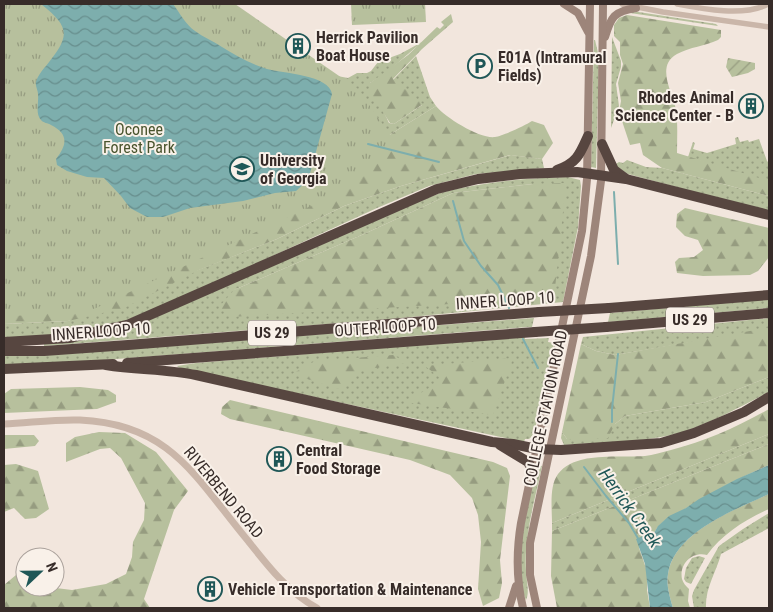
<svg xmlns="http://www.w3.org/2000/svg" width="773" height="612" font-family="'Roboto Condensed',sans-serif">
<defs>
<pattern id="grass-dots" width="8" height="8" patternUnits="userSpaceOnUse" patternTransform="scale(1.25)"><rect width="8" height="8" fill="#b7c09d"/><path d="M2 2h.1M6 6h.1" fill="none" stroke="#969c80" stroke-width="1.8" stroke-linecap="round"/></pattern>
<pattern id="forest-firs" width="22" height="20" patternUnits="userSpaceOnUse" patternTransform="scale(1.25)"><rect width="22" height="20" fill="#b7c09d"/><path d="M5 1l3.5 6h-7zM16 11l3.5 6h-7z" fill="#969c80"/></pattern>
<pattern id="park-tufts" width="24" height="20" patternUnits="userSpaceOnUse" patternTransform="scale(1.25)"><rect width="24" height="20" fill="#b7c09d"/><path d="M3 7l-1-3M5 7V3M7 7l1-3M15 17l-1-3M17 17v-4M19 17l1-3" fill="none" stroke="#969c80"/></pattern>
<pattern id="garden-furrows" width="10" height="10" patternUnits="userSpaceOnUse" patternTransform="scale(1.25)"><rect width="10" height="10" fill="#b7c09d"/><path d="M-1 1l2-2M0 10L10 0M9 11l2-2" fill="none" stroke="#969c80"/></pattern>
<pattern id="water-waves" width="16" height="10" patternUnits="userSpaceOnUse" patternTransform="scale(1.25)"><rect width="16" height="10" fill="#7daead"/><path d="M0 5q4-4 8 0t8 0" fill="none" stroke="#678e8d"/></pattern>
</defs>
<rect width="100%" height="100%" fill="#f2e6dd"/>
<g fill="url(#grass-dots)" fill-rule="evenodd">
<path d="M632,11L716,24L718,26L630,13Z"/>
<path d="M612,37L621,61V67L616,84L619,106L611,128Z"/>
<path d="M594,40H595L599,57L596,168L591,167Z"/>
<path d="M422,42L386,73L370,83L389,123L394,124L422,105L393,80L416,56L430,97L436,106L370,147L332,75L348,78L357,73H367L371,71L378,62L400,54Z"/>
<path d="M738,137L740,142L748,140L749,142L759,139L767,161L769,163V182L688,157L693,142L695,143L693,149L707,153L736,144L735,138Z"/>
<path d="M511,155L542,159L544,168L476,174L429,186L377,208L170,303L119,323L73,334L4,339V324L68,321L277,239L344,206L401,186Z"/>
<path d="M627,160L646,167L662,168L769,196V212L628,174L614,165L619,162L623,163Z"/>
<path d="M568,177L580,180L581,186L578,227L563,302L391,319L44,346V343L86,338L440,193C481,182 525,178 568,177ZM533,184H566L234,290L364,234L453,193Z"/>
<path d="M769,299V308L608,322L610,313Z"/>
<path d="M534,318L532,327H528L91,361L4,365V356L49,355Z"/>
<path d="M769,318V329L615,355L596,351L581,344L583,337Z"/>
<path d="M525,336V339L549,338L548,342L554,343L534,434L529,439H525L524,442L180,368L177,366L196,363Z"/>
<path d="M769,377V392C742,406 715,421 686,431C647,443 604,442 564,445L561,438L562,432L567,439L615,424L625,416L706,402Z"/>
<path d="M769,434V444L552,531V523Z"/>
<path d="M537,465L542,466C535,500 524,535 526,570C526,580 530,592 526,600C511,567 529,501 537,465Z"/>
<path d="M769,513V528L721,554C716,573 705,588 706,608H694L692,596L694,590L719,546L743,529Z"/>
<path d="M699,556L705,558L691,584L686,582L684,579L686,568L692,558Z"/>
</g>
<g fill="url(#forest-firs)">
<path d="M451,14L453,22L422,49L393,79L423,104L394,124L390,123L370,92V83L408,55L437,27L440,29L444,25L441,22Z"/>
<path d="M627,15L721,30V37L718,40C705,46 690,47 677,54C655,66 673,93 676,110C678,124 677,139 677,153L769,181V196L662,168L643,155L640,143L630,145L619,112L621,101L618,83L623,64L620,55V42L614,36V25L619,18Z"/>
<path d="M436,106C446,118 480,139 495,137C503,136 526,125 532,121L544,125L553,143L542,159L510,155L401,186L344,206L277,239L199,270L124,308L68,321L4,324V288L370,147Z"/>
<path d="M566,183L554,298L230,317L219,307L234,290L364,234L453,193L533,184Z"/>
<path d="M685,208L769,228V257L758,271L750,275L703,276L677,273L675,262L679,258L694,257L703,250L698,240L685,236L676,227L677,214Z"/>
<path d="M767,328L769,329V377L706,402L625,416L615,424L608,438L576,440L567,439L562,432L581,344L596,351L615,355Z"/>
<path d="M393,355L407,363L362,370L338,389L292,374L315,361Z"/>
<path d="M513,358L493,415L405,402L443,380L425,366Z"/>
<path d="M80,387L108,390L116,395V402L97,409L4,413V394L11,389Z"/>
<path d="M230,400L493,462L507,468L510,476L500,560L502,583L499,598L483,606L478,589L481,542L478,515L472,498L450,475L410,460L230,419L221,414L222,407Z"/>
<path d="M769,409V434L552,523C552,509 549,486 558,474C575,451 619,458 645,456C653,455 662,452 671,450C706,441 737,427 769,409Z"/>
<path d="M99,432L125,433L156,452L188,491L174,510L144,599L150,608H4V585L22,570L25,573V587H48L72,590L106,584L126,574L132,557L133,542L144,520L145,503L121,458L110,448L100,449L66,462V443L75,437Z"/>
<path d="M4,435H34L39,441L35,446L4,449Z"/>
<path d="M769,444V465C741,477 716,490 690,506C676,515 662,518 654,533L643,536L639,548L647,571V590L650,608H557L551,576L552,531Z"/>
<path d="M16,464L38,471L49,509L36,518L25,519L14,508L4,512V465Z"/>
<path d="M769,494V509C746,519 721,535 707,555C692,551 679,564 682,579C683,583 686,586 689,589L688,601L690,608H673C670,598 666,585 668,574C674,532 736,509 769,494Z"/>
</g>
<g fill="url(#park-tufts)">
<path d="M4,4H235L358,89L395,142L332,196L94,309L4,317Z"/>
<path d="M351,4H425L426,22L352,25Z"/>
</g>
<path fill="url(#garden-furrows)" d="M728,58L755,63V69L748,73L732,77L726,67Z"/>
<g fill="url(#water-waves)">
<path d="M41,4H173C180,13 185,24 195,31C203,37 213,41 222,47C235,55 251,64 267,69C282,73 330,75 332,94L309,177L307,181L296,191L275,193L243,201L190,208L163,217H147L130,208L121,196L104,178L87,177L67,171L57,165L56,159C67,145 69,134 51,125C48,123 43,123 41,120C35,114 39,102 38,94C38,90 35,86 36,82C37,77 43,69 46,66C70,36 71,28 41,4Z"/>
<path d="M769,465V494C735,510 674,532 668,574C666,585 670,598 673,608H650L645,564L636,539L643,536L654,533L658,526L669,516L686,508L699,499L737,479Z"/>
</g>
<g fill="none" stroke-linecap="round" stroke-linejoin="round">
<g stroke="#7daead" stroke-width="2">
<path d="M368,144L439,162"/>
<path d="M614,192L618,264"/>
<path d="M453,201L464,241L481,266L498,285L509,308"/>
<path d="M523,339L538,368"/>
<path d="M612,422V409L618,354"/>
<path d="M584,467L606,496L629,523L639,540"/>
</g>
<g stroke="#cab6a9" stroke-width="5.5">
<path d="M622,4L663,12L769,27"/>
<path d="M677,4C703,9 744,17 768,4"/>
</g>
<path stroke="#cab6a9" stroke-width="7" d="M4,424C29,423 55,419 80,420C172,424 196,479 249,542C268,566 289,593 317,608"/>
<g stroke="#9d857a" stroke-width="8">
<path d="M564,4L578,13L588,32"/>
<path d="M605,37C611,17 614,11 636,8"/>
<path d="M509,608L516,586"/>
<path d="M523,608C516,579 516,553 521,523L582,231L587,179L590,4"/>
<path d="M537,608L530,575V543L591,256L601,181L603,4"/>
</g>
<g stroke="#574640" stroke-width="10">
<path d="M602,144L614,170L625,178"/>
<path d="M557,170C577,163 580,154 588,136"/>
<path d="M609,308L769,295"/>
<path d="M606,327L769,313"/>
<path d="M4,342L69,338L127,325L437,189L478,179L520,174L577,172L626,179L769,215"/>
<path d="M4,351H44L128,345L539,312"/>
<path d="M127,363L535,332"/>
<path d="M106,365C136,370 166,369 196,375L492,442L513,444L537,449L561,450L661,443L694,433L744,412L769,397"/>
<path d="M4,369L113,364"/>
<path d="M500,445L528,462L532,469"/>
</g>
<g stroke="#574640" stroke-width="10">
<path d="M539,312L609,308"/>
<path d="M535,332L606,327"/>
</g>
</g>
<defs>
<symbol id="building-ring" viewBox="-11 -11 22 22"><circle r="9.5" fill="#f9f1e9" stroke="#1f5757" stroke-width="1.5"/><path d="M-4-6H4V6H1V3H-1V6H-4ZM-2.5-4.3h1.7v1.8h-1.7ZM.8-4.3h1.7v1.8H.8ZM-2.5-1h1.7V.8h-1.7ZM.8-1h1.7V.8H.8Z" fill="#1f5757"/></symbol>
<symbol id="parking-ring" viewBox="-11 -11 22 22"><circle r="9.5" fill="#f9f1e9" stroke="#1f5757" stroke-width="1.5"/><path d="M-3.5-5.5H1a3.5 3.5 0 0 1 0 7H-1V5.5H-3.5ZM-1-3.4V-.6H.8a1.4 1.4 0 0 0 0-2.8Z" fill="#1f5757"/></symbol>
<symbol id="university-ring" viewBox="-11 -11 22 22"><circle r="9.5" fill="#f9f1e9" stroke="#1f5757" stroke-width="1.5"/><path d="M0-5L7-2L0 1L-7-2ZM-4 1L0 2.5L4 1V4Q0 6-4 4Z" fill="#1f5757"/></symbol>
</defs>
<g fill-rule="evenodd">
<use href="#building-ring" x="284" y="32" width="28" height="28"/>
<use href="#parking-ring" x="466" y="52" width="28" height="28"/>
<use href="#building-ring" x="737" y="92" width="28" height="28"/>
<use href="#university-ring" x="228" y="155" width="28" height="28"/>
<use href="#building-ring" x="265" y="445" width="28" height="28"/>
<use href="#building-ring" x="196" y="575" width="28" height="28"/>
</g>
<g text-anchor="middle" stroke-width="4" stroke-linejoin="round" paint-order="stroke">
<g fill="#f9f1e9" stroke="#716763" stroke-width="1">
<rect x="666" y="307.5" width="48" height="25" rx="4"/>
<rect x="248" y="320.5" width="48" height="25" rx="4"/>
</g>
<g font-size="15" font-weight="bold" fill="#372c29">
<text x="690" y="325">US 29</text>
<text x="272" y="338">US 29</text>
</g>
<g font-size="16" font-weight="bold" fill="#372c29" stroke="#f9f1e9" text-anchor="start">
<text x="316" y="43">Herrick Pavilion<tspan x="316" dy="18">Boat House</tspan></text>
<text x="498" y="63">E01A (Intramural<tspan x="498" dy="18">Fields)</tspan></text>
<text x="734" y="103" text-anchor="end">Rhodes Animal<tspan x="734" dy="18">Science Center - B</tspan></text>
<text x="260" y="166">University<tspan x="260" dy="18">of Georgia</tspan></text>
<text x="296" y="456">Central<tspan x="296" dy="18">Food Storage</tspan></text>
<text x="228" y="595">Vehicle Transportation &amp; Maintenance</text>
</g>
<g font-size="16" fill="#49542d" stroke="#f9f1e9">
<text x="139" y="135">Oconee<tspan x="139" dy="18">Forest Park</tspan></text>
</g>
<g font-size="16" fill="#372c29" stroke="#f9f1e9">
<text transform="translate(505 300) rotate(-4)" y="6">INNER LOOP 10</text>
<text transform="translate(385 327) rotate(-4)" y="6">OUTER LOOP 10</text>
<text transform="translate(101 331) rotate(-4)" y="6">INNER LOOP 10</text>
<text transform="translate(545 408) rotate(-78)" y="6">COLLEGE STATION ROAD</text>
<text transform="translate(224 492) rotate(50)" y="6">RIVERBEND ROAD</text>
</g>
<g font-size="18" font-style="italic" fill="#1f5757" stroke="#f9f1e9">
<text transform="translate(630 508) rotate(54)" y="6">Herrick Creek</text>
</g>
</g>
<rect width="773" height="612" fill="none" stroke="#372c29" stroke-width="10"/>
<g transform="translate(40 572) rotate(68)"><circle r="24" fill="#f9f1e9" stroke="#aba29c"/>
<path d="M0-4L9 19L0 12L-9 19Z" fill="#1f5757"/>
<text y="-8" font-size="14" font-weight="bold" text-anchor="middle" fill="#372c29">N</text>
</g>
</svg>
